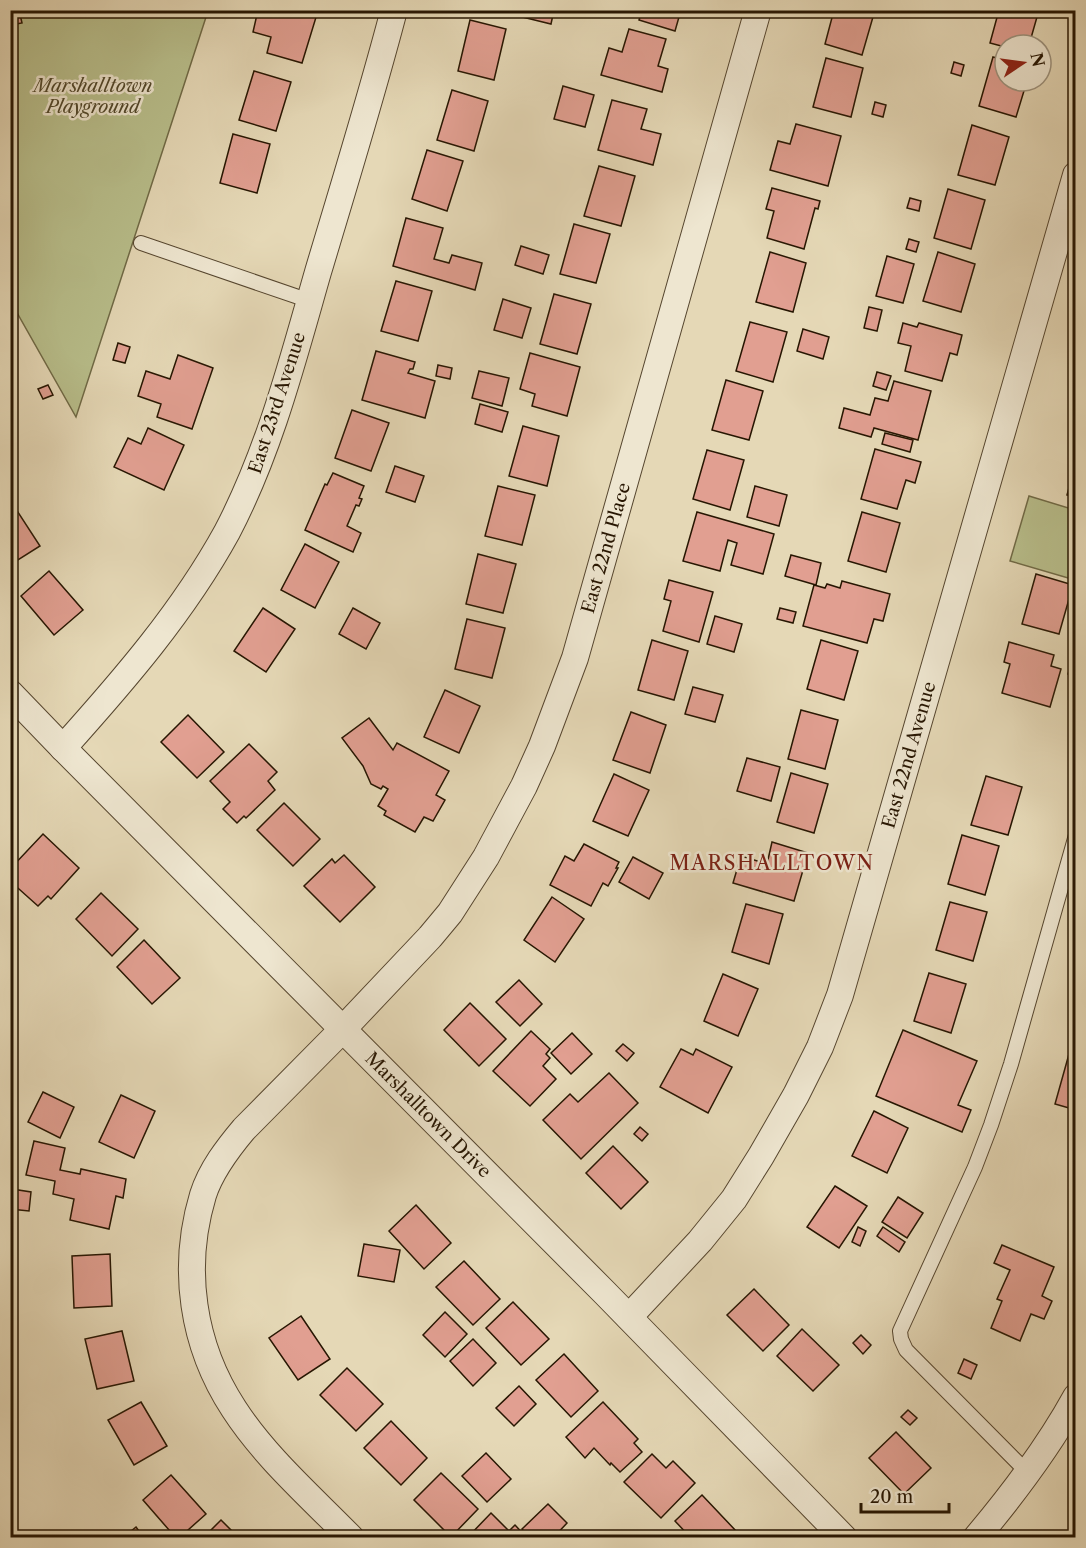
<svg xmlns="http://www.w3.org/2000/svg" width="1086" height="1548" font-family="'Libre Caslon Text',serif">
<rect width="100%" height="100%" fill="#e5d8b6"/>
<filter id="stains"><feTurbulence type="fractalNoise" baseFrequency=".00333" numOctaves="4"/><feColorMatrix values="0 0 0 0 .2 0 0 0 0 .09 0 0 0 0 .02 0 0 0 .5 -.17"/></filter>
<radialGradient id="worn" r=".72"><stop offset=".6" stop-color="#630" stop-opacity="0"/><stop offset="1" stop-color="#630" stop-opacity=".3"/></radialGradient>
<g fill="#b8be8b" stroke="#706a46" stroke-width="1.5">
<path d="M11,11H208L76,417L11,302Z"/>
<path d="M1029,496L1075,510V580L1010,561Z"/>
</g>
<g fill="#e19f91" stroke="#271602" stroke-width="1.5">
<path d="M10,10H19L22,23L10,25Z"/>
<path d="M258,10H306L317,14L302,63L267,53L271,37L253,32Z"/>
<path d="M519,10H554L551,24L518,16Z"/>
<path d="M642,10H681L675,31L639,20Z"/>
<path d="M834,10H875L862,55L825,44Z"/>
<path d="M999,10H1039L1029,45H1005V47L990,43Z"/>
<path d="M470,20L506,29L494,80L458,71Z"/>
<path d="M629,29L666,39L658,66L668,69L662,92L601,75L609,48L622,52Z"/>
<path d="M993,57L1005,60V81H1027L1016,117L979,106Z"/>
<path d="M826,58L863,68L851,117L813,107Z"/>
<path d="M954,62L964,65L961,76L951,73Z"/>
<path d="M254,71L291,82L276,131L239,120Z"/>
<path d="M563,86L594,95L585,127L554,119Z"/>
<path d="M452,90L488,101L474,151L437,140Z"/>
<path d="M612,100L647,109L641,129L661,134L653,165L598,150Z"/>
<path d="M875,102L886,105L883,117L872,114Z"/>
<path d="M796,124L841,136L828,186L770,170L778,141L790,144Z"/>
<path d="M972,125L1009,137L995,185L958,175Z"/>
<path d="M233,134L270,144L257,193L220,183Z"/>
<path d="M427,150L463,161L447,211L412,199Z"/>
<path d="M599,166L635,176L621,226L584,216Z"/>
<path d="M772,188L820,201L818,209L815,208L804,249L767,238L774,211L766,209Z"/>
<path d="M948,189L985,200L971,249L934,238Z"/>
<path d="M910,198L921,201L919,211L907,208Z"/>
<path d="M406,218L443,228L434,259L449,263L452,255L482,263L475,290L393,266Z"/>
<path d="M574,224L610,234L596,283L560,274Z"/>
<path d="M909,239L919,242L916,252L906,249Z"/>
<path d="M521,246L549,255L543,274L515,265Z"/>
<path d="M770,252L806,263L793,312L756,302Z"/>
<path d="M938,252L975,264L961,312L923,301Z"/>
<path d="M887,256L914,264L903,303L876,296Z"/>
<path d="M396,281L432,291L418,341L381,331Z"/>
<path d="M554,294L591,304L577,354L540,344Z"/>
<path d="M503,299L531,308L522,338L494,330Z"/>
<path d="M869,307L882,310L877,331L864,328Z"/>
<path d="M750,322L787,332L773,382L736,371Z"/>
<path d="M903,323L917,327L919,323L962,335L957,355L950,353L942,381L905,371L911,346L898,343Z"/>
<path d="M803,329L829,337L823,359L797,351Z"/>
<path d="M118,343L130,347L125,363L113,360Z"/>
<path d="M376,351L415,362L413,369H410L408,373L435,381L425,418L362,400Z"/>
<path d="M530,353L580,367L567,416L532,406L535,394L520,389Z"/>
<path d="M178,355L213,368L192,429L157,417L161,404L138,396L146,371L170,379Z"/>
<path d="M438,365L452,368L450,379L436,376Z"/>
<path d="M479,371L509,378L502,406L472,398Z"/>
<path d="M877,372L891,376L886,390L873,386Z"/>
<path d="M726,380L763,391L749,440L712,430Z"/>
<path d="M1074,380H1076V402L1069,400Z"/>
<path d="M894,381L931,391L918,440L874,428L871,437L839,428L844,408L870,415L875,398L888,401Z"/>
<path d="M48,385L53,395L43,399L38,389Z"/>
<path d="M480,404L508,412L502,432L475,424Z"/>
<path d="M352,410L389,423L371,471L335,458Z"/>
<path d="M523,426L559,436L547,486L509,476Z"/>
<path d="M148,428L184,445L164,490L114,467L128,438L141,444Z"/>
<path d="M885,433L913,440L910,452L882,444Z"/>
<path d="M875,449L921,462L915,483L906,480L897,509L861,499Z"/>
<path d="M707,450L744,460L730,510L693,499Z"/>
<path d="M1076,463V497L1067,495Z"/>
<path d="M395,466L424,476L415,502L386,492Z"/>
<path d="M333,473L364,486L359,498L362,499L359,506L356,505L347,526L361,533L353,552L305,530L325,484L327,485Z"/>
<path d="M498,486L535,495L522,545L485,536Z"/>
<path d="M755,486L787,495L779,526L747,517Z"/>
<path d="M12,503L40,546L10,565V504Z"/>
<path d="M697,512L774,534L763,574L731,565L737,543L728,540L720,571L683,561Z"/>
<path d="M862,512L900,523L886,572L848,561Z"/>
<path d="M305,544L339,562L315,608L281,590Z"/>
<path d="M478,554L516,564L503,613L466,604Z"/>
<path d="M791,555L821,563L816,585L785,576Z"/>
<path d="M49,571L83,610L54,635L21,596Z"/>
<path d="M1036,574L1073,585L1059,634L1022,624Z"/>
<path d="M669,580L713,592L699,642L663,631L671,601L664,599Z"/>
<path d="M842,581L890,594L883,621L874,619L867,643L803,626L814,585L825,588L827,584L840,588Z"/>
<path d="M263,608L295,629L266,672L234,651Z"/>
<path d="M353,608L380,623L366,649L339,634Z"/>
<path d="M780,608L796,612L793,623L777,619Z"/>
<path d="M715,616L742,624L734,652L707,644Z"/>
<path d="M467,619L505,628L492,678L455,669Z"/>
<path d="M652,640L688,651L674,700L638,690Z"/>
<path d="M821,640L858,651L844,700L807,689Z"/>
<path d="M1009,642L1054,655L1051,666L1061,669L1050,707L1002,693L1010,664L1004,662Z"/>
<path d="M1074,653L1076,654V677L1068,674Z"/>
<path d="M693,687L723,695L715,722L685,714Z"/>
<path d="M445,690L480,706L459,753L424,737Z"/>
<path d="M801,710L838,720L825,769L788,759Z"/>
<path d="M631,712L666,725L650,773L613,760Z"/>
<path d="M188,715L224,752L197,778L161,742Z"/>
<path d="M369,718L393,750L397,743L449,771L436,795L445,800L433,821L424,817L415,832L384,815L386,811L378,806L388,789L383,786L381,789L371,784L363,766L342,738Z"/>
<path d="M249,744L277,772L268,781L275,790L246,818L244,816L237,823L223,809L230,802L210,781Z"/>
<path d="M747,758L780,767L771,801L737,791Z"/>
<path d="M791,773L828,784L814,833L777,822Z"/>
<path d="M614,774L649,790L628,836L593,821Z"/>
<path d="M986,776L1022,787L1008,835L971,825Z"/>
<path d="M284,803L320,839L293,866L257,830Z"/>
<path d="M43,834L79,868L51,899L48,896L38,906L10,881V869Z"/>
<path d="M962,835L999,846L985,895L948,884Z"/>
<path d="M772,842L808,853L794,901L733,883L741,856L767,864Z"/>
<path d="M584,844L619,862L616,868H618L608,886L603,883L591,906L550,885L565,856L574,861Z"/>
<path d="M344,855L375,887L340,922L304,886L332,859L335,863Z"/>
<path d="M633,857L663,873L649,899L619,882Z"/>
<path d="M1076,863V885L1070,884Z"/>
<path d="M101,893L138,929L112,956L76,919Z"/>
<path d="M552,897L584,919L555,962L524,940Z"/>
<path d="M950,902L987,912L973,961L936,950Z"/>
<path d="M746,904L783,914L769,964L732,952Z"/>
<path d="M144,940L180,978L152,1004L117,967Z"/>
<path d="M929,973L966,984L951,1033L914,1021Z"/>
<path d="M723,974L758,989L738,1036L704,1021Z"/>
<path d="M519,980L542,1004L520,1026L496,1002Z"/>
<path d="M470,1003L506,1039L479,1066L444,1030Z"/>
<path d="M903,1030L977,1061L958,1105L971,1110L962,1132L876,1096Z"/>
<path d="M531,1031L550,1049L546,1054L550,1058L543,1066L556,1079L530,1106L493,1071Z"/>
<path d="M572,1033L592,1054L571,1074L551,1053Z"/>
<path d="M623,1044L634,1053L627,1061L616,1051Z"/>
<path d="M681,1049L693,1055L696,1049L732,1067L708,1113L660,1087Z"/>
<path d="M1069,1054L1076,1056V1110L1055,1104Z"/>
<path d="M609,1073L638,1103L581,1159L543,1120L570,1094L578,1102Z"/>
<path d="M43,1092L74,1107L60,1138L28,1122Z"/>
<path d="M121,1095L155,1111L134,1158L99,1142Z"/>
<path d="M874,1111L908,1128L887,1173L852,1156Z"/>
<path d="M640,1127L648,1134L642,1141L634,1134Z"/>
<path d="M34,1141L65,1148L60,1170L80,1174L81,1169L126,1179L123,1198L116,1196L109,1229L70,1220L74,1199L53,1194L55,1181L26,1175Z"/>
<path d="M613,1146L648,1182L621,1209L586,1173Z"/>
<path d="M835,1186L867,1206L839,1248L807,1227Z"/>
<path d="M12,1189L31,1192L29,1211L10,1209Z"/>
<path d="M898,1197L923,1213L907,1238L882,1222Z"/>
<path d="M416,1205L451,1243L424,1269L389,1231Z"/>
<path d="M858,1227L866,1231L860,1246L852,1242Z"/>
<path d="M883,1227L905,1242L899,1252L877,1236Z"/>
<path d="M364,1244L400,1250L394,1282L358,1276Z"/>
<path d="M1002,1245L1054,1267L1042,1296L1052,1301L1044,1319L1031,1314L1020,1341L991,1328L1002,1301L997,1299L1010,1270L994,1263Z"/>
<path d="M110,1254L112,1306L74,1308L72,1256Z"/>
<path d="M464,1261L500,1299L473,1325L436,1287Z"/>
<path d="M754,1289L789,1325L763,1351L727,1315Z"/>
<path d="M513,1302L549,1339L521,1365L486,1328Z"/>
<path d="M445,1312L467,1334L445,1357L423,1335Z"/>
<path d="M301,1316L330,1359L298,1380L269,1338Z"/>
<path d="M802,1329L839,1365L813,1391L777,1356Z"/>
<path d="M122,1331L134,1381L97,1389L85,1339Z"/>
<path d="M861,1335L871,1345L863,1354L853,1343Z"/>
<path d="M473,1339L496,1363L473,1386L450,1361Z"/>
<path d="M564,1354L598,1391L571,1417L536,1380Z"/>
<path d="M964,1359L977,1365L971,1379L958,1373Z"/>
<path d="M347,1368L383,1404L356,1431L320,1395Z"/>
<path d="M519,1386L536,1404L514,1426L496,1408Z"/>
<path d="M141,1402L167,1446L134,1465L108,1420Z"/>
<path d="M603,1402L638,1439L634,1443L642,1452L620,1472L611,1463L610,1465L594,1448L585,1458L566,1437Z"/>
<path d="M908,1410L917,1418L910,1425L901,1417Z"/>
<path d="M391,1421L427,1458L401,1485L364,1448Z"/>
<path d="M896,1432L931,1468L904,1494L869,1458Z"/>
<path d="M486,1453L511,1479L487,1502L462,1476Z"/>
<path d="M652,1454L666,1468L673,1461L695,1483L661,1518L624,1482Z"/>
<path d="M441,1473L478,1509L451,1537L414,1500Z"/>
<path d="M171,1475L206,1514L179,1538H176L143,1500Z"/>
<path d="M702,1495L737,1532L732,1538H691L675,1521Z"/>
<path d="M548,1504L567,1523L553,1538H530L522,1529Z"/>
<path d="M491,1513L509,1531L515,1525L527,1538H467Z"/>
<path d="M221,1520L239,1538H203Z"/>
<path d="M136,1527L144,1538H126L125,1536Z"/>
</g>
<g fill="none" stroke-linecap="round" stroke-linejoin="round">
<defs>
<g id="lane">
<path d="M141,243L310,301"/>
<path d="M1028,1473L906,1350L901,1339L900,1331L975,1167L991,1125L1011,1064L1076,835"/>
</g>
<g id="street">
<path d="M10,693L63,748L605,1293L844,1538"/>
<path d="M63,748C124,680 183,612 227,532C270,450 293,359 318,272C344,185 371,98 394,10"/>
<path d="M629,1317L700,1241L734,1199L761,1156L796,1095L820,1047L840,995L1076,175"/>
<path d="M351,1538C311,1497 265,1457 234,1409C192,1345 181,1268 203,1195C211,1170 228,1148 244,1129L343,1029L430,937L450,913L486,857L524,786L542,746L575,658L758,10"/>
<path d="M976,1538C1013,1494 1048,1448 1076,1397"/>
</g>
</defs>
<use href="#lane" stroke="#56462f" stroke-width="16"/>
<use href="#street" stroke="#56462f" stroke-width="28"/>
<use href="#lane" stroke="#eee6d0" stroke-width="14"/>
<use href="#street" stroke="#eee6d0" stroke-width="26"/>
</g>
<g text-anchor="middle" stroke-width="5" stroke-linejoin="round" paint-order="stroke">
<g font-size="18" font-style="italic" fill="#52482b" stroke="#eee6d0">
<text x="93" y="92">Marshalltown<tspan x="93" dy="21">Playground</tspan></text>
</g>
<g font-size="18" fill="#271602" stroke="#eee6d0">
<text transform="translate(277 403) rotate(-72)" y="6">East 23rd Avenue</text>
<text transform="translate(606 548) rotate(-74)" y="6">East 22nd Place</text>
<text transform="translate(909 755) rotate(-74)" y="6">East 22nd Avenue</text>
<text transform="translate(428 1115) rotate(45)" y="6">Marshalltown Drive</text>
</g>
<g font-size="20" letter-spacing="1.5" fill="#7a1f14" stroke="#eee6d0">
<text x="772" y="870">MARSHALLTOWN</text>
</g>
</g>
<rect width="1086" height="1548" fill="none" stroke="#e5d8b6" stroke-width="36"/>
<rect x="12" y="12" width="1062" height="1524" fill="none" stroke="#271602" stroke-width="3"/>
<rect x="18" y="18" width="1050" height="1512" fill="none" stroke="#271602" stroke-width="1.5"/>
<g transform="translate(1023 63) rotate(77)"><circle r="28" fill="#eee6d0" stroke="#9e937e" stroke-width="1.5"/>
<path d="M0-4.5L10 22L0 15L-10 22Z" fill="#8f2418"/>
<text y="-9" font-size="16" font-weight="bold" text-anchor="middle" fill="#271602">N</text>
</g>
<path d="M861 1503v9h88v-9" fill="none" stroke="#271602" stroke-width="3"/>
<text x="870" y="1503" font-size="18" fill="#271602" stroke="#eee6d0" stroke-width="4.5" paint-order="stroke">20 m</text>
<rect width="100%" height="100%" filter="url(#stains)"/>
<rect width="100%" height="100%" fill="url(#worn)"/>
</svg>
